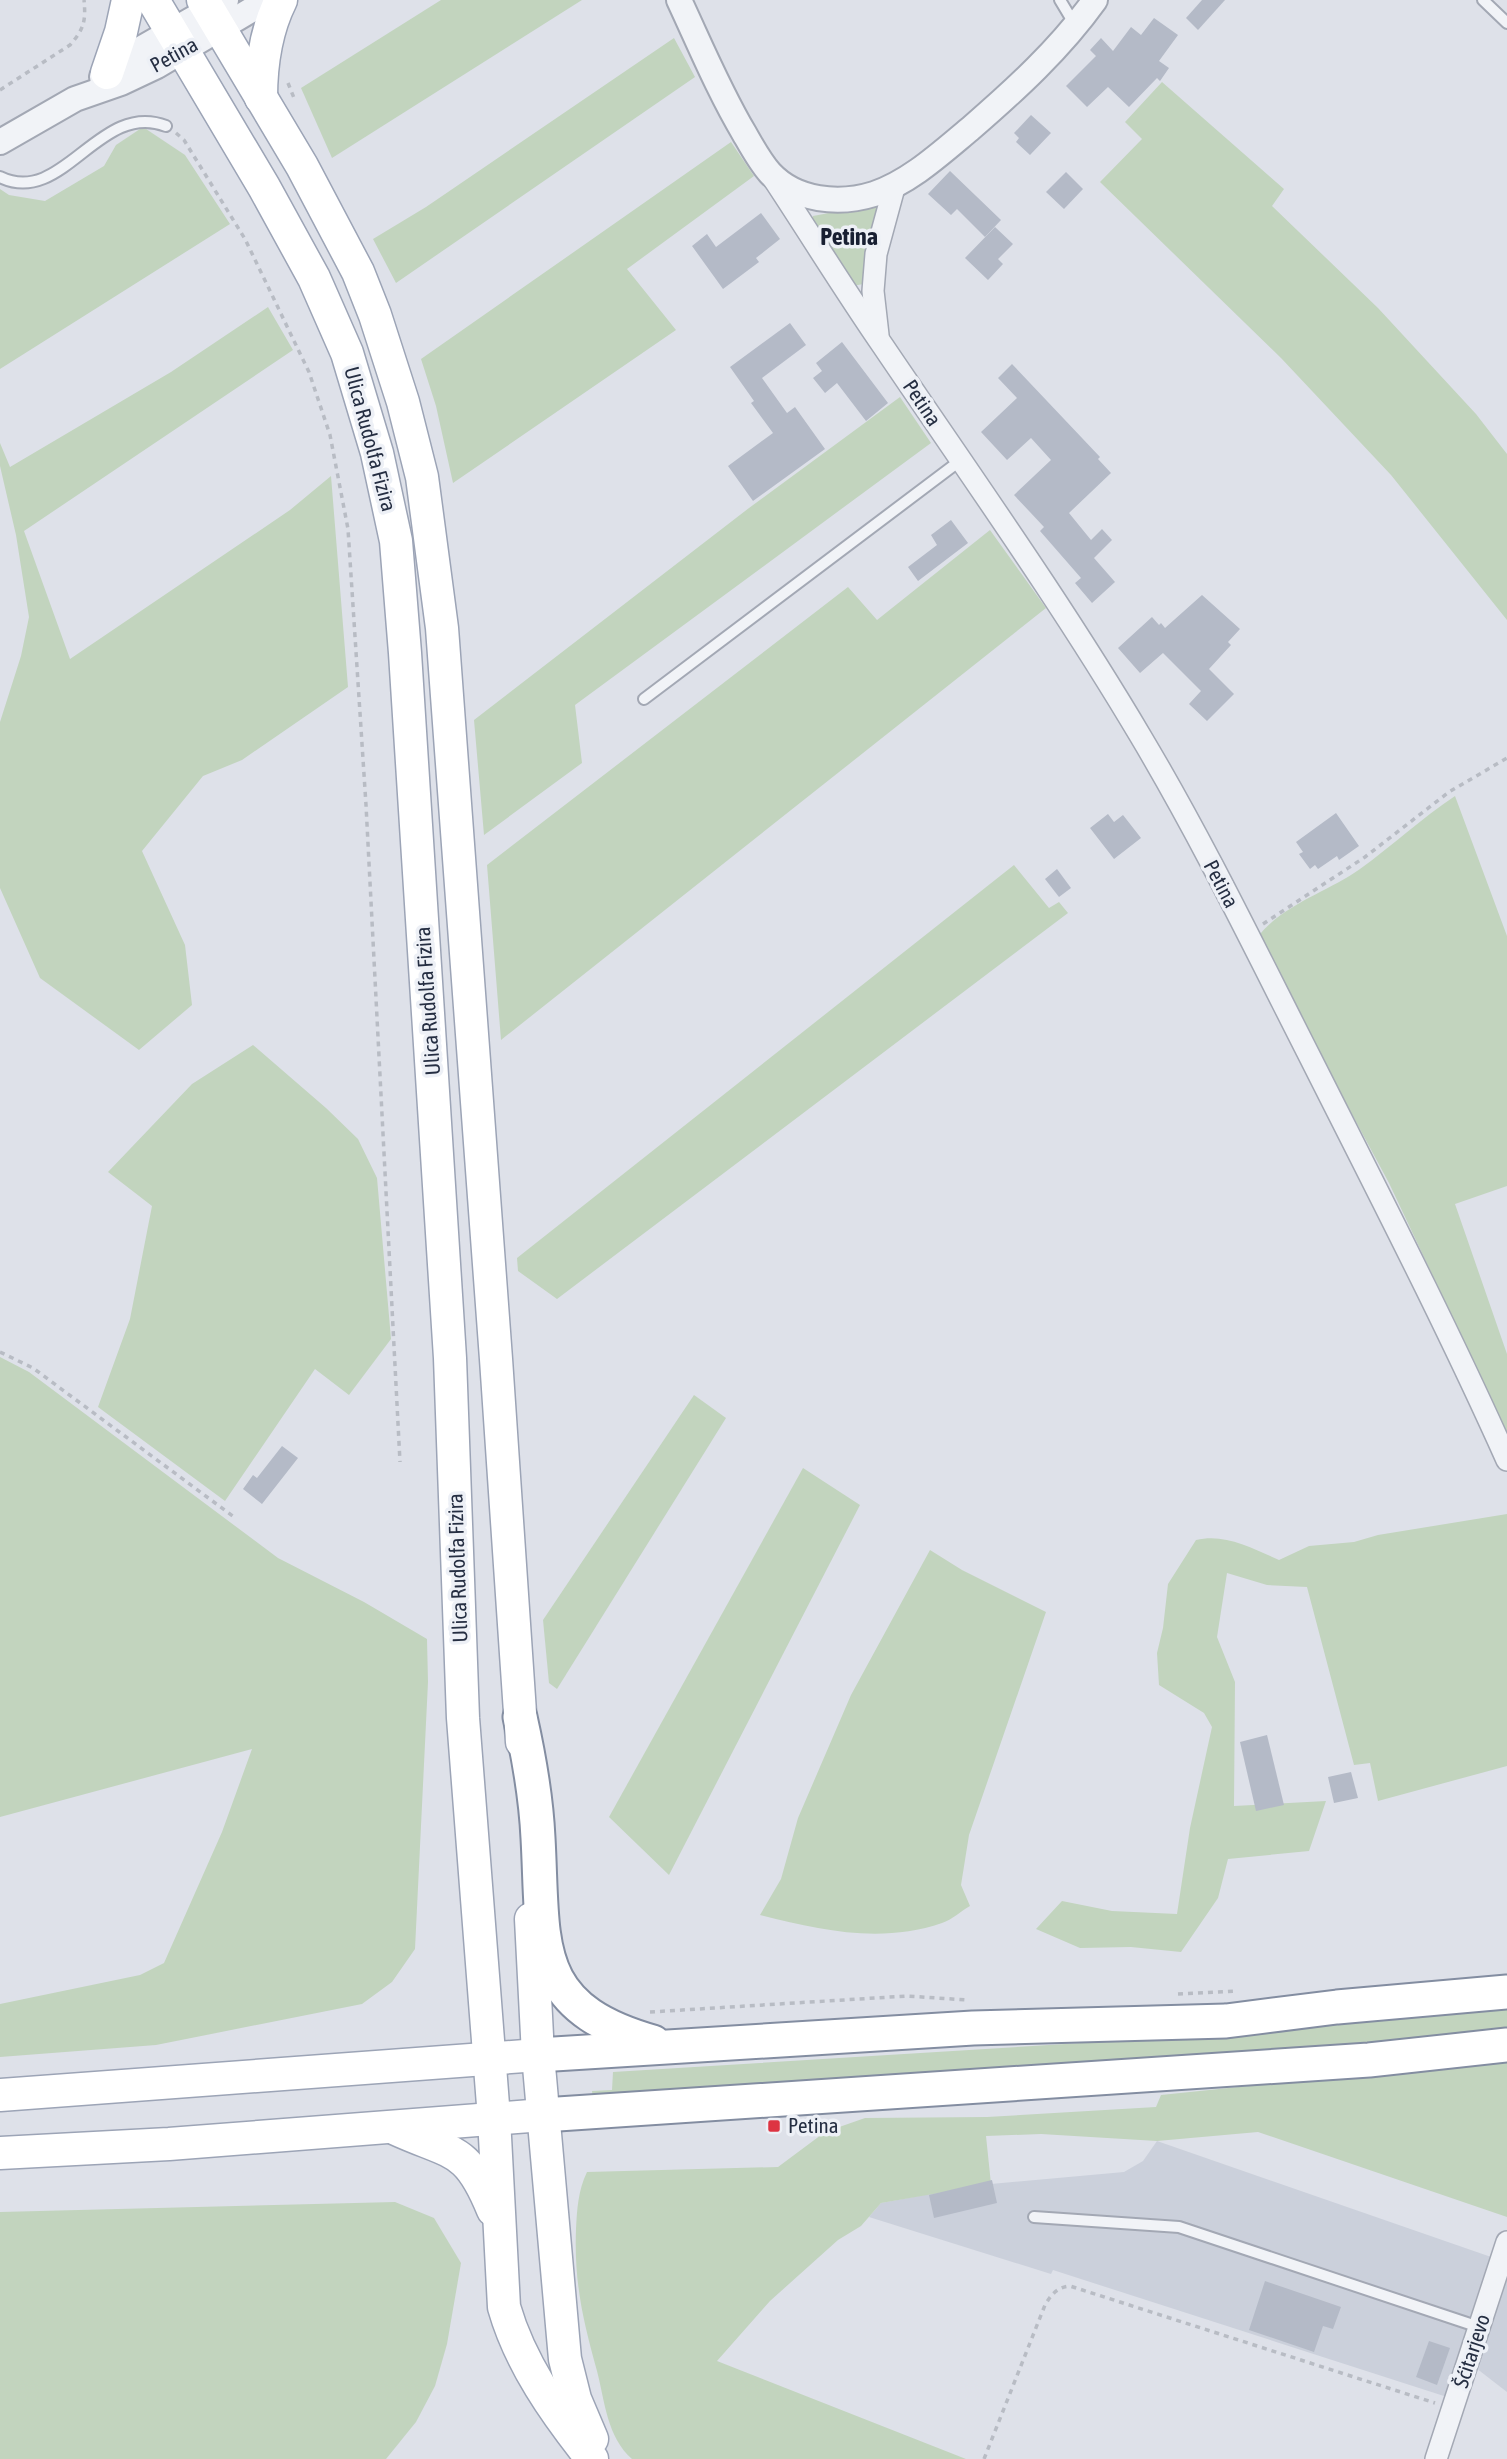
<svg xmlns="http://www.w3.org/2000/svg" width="1507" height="2459" font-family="'Asap Condensed',sans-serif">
<rect width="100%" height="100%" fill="#dee1e9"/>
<g fill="#cbd0db">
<path d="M1157,2141L1494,2258L1447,2397L1053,2270L1051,2274L869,2217L881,2203L946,2191L991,2184L1124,2172L1143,2161Z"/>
<path d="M1507,2274V2392L1476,2368Z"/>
</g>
<g fill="#c2d4be">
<path d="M441,0H582L332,158L301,88Z"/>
<path d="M674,38L695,77L396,283L373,239L426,207Z"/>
<path d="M1162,82L1284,189L1272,206L1378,308L1476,414L1507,454V620L1391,475L1281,358L1100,182L1142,139L1125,122Z"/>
<path d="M143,127L185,155L230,224L0,369V189L9,195L45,201L104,166L116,145Z"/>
<path d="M731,142L754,176L627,269L676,330L453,483L436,406L421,359Z"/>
<path d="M882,203L863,284L853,286L812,219L813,216Z"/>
<path d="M268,307L293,350L24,531L70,659L290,510L331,476L348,687L242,760L203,776L142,851L185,945L192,1005L139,1050L40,978L0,888V722L21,656L29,617L16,535L0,466V443L10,467L171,372Z"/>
<path d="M900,397L931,443L575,705L582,763L484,835L474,720L749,508Z"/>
<path d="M990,530L1046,608L501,1040L487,865L848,587L877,620Z"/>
<path d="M1455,796L1507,936V1186L1455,1204L1507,1354V1433L1389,1183L1257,938C1281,905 1328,892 1360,869C1393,845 1422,818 1455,796Z"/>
<path d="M1014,865L1049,908L1059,902L1068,913L557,1299L518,1271L517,1258Z"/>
<path d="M253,1045L326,1108L358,1139L377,1178L391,1339L349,1395L315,1369L225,1501L98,1407L130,1319L152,1206L108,1172L192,1084Z"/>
<path d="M0,1357L29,1372L278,1558L364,1602L427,1639L428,1682L415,1949L392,1982L362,2004L156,2045L0,2057V2004L140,1975L164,1963L222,1832L252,1749L0,1817Z"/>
<path d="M694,1395L726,1418L557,1689L549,1683L543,1620Z"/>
<path d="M803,1468L860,1505L669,1875L609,1817Z"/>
<path d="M1507,1514V1766L1378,1801L1370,1763L1354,1765L1307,1587L1267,1585L1227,1573L1217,1637L1235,1682L1234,1806L1326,1801L1309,1851L1228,1859L1218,1898L1181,1952L1131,1947L1080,1948L1036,1929L1062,1901L1112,1911L1177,1914L1190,1828L1212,1727L1204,1713L1159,1685L1157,1653L1163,1628L1168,1584L1196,1540C1225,1533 1252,1548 1279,1560L1309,1546L1354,1542L1378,1535Z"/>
<path d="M930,1550L962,1570L1046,1612L969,1835L961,1885L970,1906C961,1911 952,1920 942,1923C881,1944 819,1930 760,1915L781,1879L798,1818L851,1695Z"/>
<path d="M1507,2006V2029L1348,2047L593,2099L592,2091L612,2090L613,2072L1114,2041Z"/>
<path d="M1507,2059V2217L1258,2132L1157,2141L1041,2134L986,2136L991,2184L881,2203L861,2226L838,2240L770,2301L717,2361L966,2459H632C607,2437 605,2402 597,2371C583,2320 574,2283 576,2229C577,2209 578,2191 587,2172L778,2167L825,2132L865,2118L987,2117L1156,2107L1161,2095Z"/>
<path d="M395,2202L434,2218L461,2263L447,2344L435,2386L416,2422L386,2459H0V2212Z"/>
</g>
<g fill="#b4bac7">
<path d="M1202,0H1225L1198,30L1186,18Z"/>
<path d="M1154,18L1178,35L1159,61L1169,68L1160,81L1157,78L1129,107L1108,87L1087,107L1066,86L1096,56L1090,50L1101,38L1113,51L1131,27L1141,35Z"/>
<path d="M1031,115L1051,133L1030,155L1016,142L1019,138L1014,133Z"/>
<path d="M950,171L1001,220L985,237L957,209L951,215L928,194Z"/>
<path d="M1066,172L1083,189L1064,209L1046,192Z"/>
<path d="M761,213L780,239L756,258L759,262L723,289L692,246L707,234L716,247Z"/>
<path d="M995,227L1013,244L998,259L1003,264L988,280L965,258Z"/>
<path d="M790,323L806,345L762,378L787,413L795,407L825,449L753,501L728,466L773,433L751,403L754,401L730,367Z"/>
<path d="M842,342L888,403L866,421L837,383L825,393L813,378L822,371L816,363Z"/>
<path d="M1012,364L1100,457L1098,459L1111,473L1069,513L1091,540L1102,529L1112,540L1094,558L1115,582L1092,603L1075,583L1081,578L1040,531L1044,527L1014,495L1051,460L1031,438L1007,460L981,432L1017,398L998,378Z"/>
<path d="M951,520L968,543L918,581L908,567L937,545L931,535Z"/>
<path d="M1202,595L1240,629L1228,642L1231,645L1209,669L1234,694L1207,721L1189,704L1201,691L1163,653L1140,673L1118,648L1152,617L1159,625L1161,623L1165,628Z"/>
<path d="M1336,813L1359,846L1339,860L1337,856L1318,869L1315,865L1310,869L1299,854L1303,852L1296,842Z"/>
<path d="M1108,814L1114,822L1123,815L1141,838L1114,859L1090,828Z"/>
<path d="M1057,869L1071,888L1059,897L1045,879Z"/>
<path d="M282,1446L298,1458L262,1504L243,1489L253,1475L257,1478Z"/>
<path d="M1267,1735L1284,1805L1256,1811L1240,1742Z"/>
<path d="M1351,1772L1358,1798L1334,1803L1328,1777Z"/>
<path d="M992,2180L997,2203L934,2218L929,2195Z"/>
<path d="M1265,2281L1341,2307L1333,2329L1323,2326L1314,2352L1249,2330Z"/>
<path d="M1429,2341L1450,2348L1437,2385L1416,2377Z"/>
</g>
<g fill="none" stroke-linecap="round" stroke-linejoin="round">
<defs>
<g id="service">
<path d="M1060,0L1075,25"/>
<path d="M1483,0L1507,23"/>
<path d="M0,177C63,208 99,100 166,126"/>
<path d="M644,699L961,460"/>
<path d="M1034,2217L1179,2227L1479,2327"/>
</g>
<g id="minor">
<path d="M773,178C810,234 845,291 883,346C971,476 1061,602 1141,737C1203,841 1256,951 1311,1059C1378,1192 1446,1324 1507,1460"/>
<path d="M878,335L873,291L876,254L895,184"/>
<path d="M1436,2459L1507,2242"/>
</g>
<g id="tertiary">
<path d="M679,0C700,45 719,91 744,133C752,147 760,162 770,173C796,201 839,205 874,194C910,182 941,153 970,129C1015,90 1060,49 1095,0"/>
<path d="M102,77L137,51L226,0"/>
<path d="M0,142L75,99L121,83L157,66L268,0"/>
</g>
<g id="primary">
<path d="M153,0L264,187L314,278L347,353L377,453L396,541L405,653L450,1358L463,1718L494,2118L504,2307C520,2363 555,2413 592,2459"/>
<path d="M203,0L302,166L358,272L375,315L403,402L422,477L442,628L496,1359L522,1742"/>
<path d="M107,73L121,32L128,0"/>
<path d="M261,98C261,65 266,30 281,0"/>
<path d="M531,1919L538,2055L565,2359L575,2399L592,2439"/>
<path d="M0,2095L538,2055"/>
<path d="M396,2129C453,2155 467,2146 493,2210"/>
<path d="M0,2153L169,2144L543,2115"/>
</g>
<g id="trunk">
<path d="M520,1717C529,1757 536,1796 538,1838C544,1946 530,2007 653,2042"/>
<path d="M538,2055L973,2028L1226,2021L1337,2007L1507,1992"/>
<path d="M543,2115L1369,2060L1507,2045"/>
</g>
</defs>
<use href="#service" stroke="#a3a8b4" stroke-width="14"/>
<use href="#minor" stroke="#a3a8b4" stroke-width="24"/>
<use href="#tertiary" stroke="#a3a8b4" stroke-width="28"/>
<use href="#primary" stroke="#9ca4b6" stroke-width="35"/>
<use href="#trunk" stroke="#838da1" stroke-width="37"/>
<g stroke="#b8bcc4" stroke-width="3.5" stroke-dasharray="5 5" stroke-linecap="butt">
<path d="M288,83L294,98"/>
<path d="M0,90L70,45C84,29 86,21 84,0"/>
<path d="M176,133L184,140L245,239L309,372L330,435L348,529L366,805L400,1462"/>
<path d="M1263,924L1365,857L1449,792L1507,758"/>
<path d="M0,1352L33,1368L234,1517"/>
<path d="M1178,1994L1236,1991"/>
<path d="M650,2012L907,1996L967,2000"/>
<path d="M984,2459L1045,2305C1051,2295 1057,2287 1070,2286L1435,2403"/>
</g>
<use href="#service" stroke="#f1f3f7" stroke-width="10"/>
<use href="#minor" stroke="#f1f3f7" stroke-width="21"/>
<use href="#tertiary" stroke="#f1f3f7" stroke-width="24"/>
<use href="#primary" stroke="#fff" stroke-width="32"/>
<use href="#trunk" stroke="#fff" stroke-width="33"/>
</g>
<rect fill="#dd3442" stroke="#edf0f6" stroke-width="2.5" x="767" y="2119" width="14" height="14" rx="3.5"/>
<g text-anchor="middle" stroke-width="7" stroke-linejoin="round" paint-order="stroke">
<g font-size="21" fill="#252e42" stroke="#edf0f6">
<text transform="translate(174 55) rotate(-29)" y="7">Petina</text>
<text transform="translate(922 403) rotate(56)" y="7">Petina</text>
<text transform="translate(370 439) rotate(75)" y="7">Ulica Rudolfa Fizira</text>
<text transform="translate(1221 884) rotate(62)" y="7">Petina</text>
<text transform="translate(428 1001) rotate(-94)" y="7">Ulica Rudolfa Fizira</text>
<text transform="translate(458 1568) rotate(-92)" y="7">Ulica Rudolfa Fizira</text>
<text transform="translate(1472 2351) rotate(-72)" y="7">Šćitarjevo</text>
</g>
<g font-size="21" fill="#252e42" stroke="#edf0f6" text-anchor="start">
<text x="788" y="2133">Petina</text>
</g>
<g font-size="24" font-weight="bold" fill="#181f32" stroke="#edf0f6">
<text x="849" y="245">Petina</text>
</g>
</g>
</svg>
